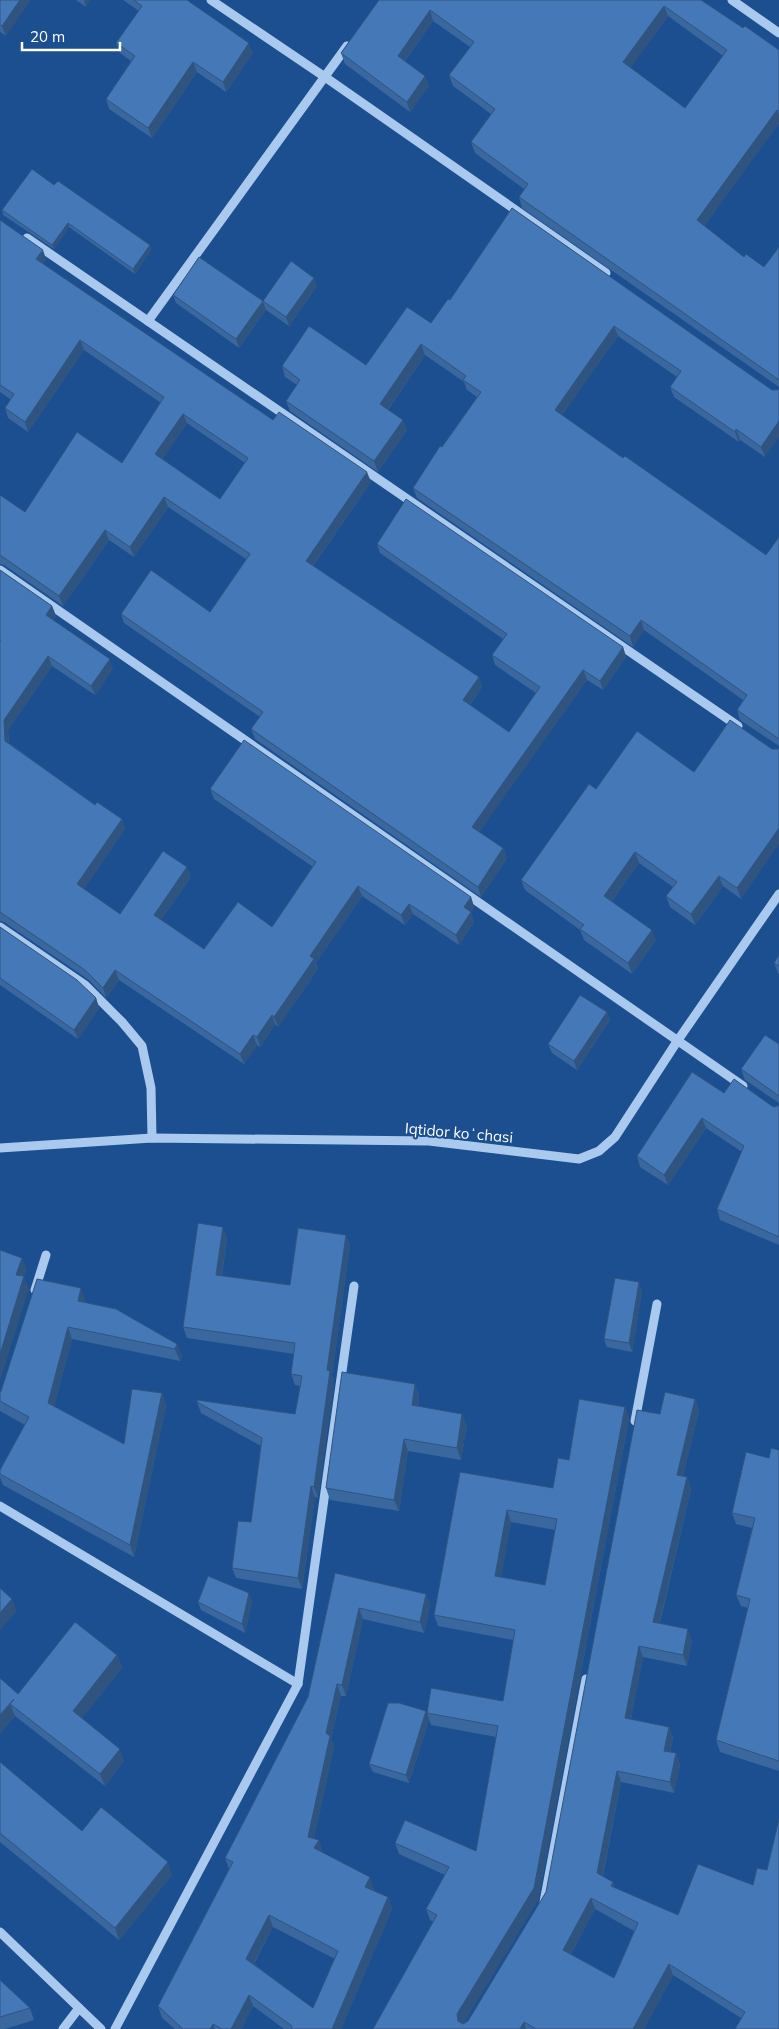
<svg xmlns="http://www.w3.org/2000/svg" width="779" height="2029" font-family="Mulish,sans-serif">
<rect width="100%" height="100%" fill="#1b4f8f"/>
<g fill="none" stroke-linecap="round" stroke-linejoin="round">
<g stroke="#a9c9ee" stroke-width="9">
<path d="M211,0L325,77L606,273"/>
<path d="M732,0L779,33"/>
<path d="M27,238L738,726"/>
<path d="M148,321L347,46"/>
<path d="M0,570L743,1086"/>
<path d="M0,927L85,985L122,1022L142,1046L151,1088L152,1138"/>
<path d="M0,1148L152,1138L429,1141L579,1159L599,1151L615,1137L678,1040L779,894"/>
<path d="M35,1290L46,1255"/>
<path d="M635,1421L657,1304"/>
<path d="M0,1506L298,1684"/>
<path d="M544,1902L586,1679"/>
<path d="M0,1932L101,2029"/>
<path d="M63,2029L79,2008"/>
<path d="M115,2029L298,1684L354,1286"/>
</g>
</g>
<g fill="#3a679d" fill-rule="evenodd">
<path d="M0,0L6,36L0,32Z"/>
<path d="M76,0H90L86,7Z"/>
<path d="M123,0H187L253,53L226,92L197,72L152,138L109,109L106,99L131,61L120,53L116,43L139,11Z"/>
<path d="M379,0H701L743,28L779,50V123L704,226L744,257L764,267L779,247V387L522,208L519,197L524,189L475,153L471,142L491,114L453,86L449,75L470,47L433,21L405,61L425,76L429,86L410,112L345,64L341,53ZM668,16L723,56L685,108L630,68Z"/>
<path d="M54,185L150,245L151,250L135,274L69,227L54,249L3,215L2,210Z"/>
<path d="M512,208L772,390H777L765,457L740,440L739,442L674,397L670,387L677,377L618,336L562,415L623,458L766,555L779,537V746L740,720L737,710L743,700L644,630L633,647L417,498L413,488L477,397L467,390L464,382L425,355L388,410L407,430L378,472L290,411L286,401L297,385L285,377L282,366L366,365L431,323L450,300Z"/>
<path d="M0,220L46,259L43,264L273,420L371,482L313,566L479,677L482,687L470,705L509,732L536,693L495,665L492,655L503,639L380,553L377,544L623,647L626,657L603,690L587,680L479,832L503,848L507,858L481,897L255,739L251,729L260,717L124,623L121,614L210,612L246,559L168,507L134,557L109,540L63,606L4,565L0,564V495L25,512L122,463L161,403L84,350L28,432L8,418L5,408L11,400L0,392ZM187,423L245,463L220,499L162,459Z"/>
<path d="M317,286L289,326L266,310L239,348L176,303L173,295L263,301Z"/>
<path d="M0,570L52,606L56,616L53,620L113,669L95,695L52,666L8,730L9,743L95,805L122,819L125,829L84,889L120,914L191,877L161,920L204,949L272,927L313,867L214,799L210,789L471,897L474,907L471,912L474,922L459,945L413,914L405,925L362,896L316,963L318,969L278,1027L275,1024L260,1047L257,1045L244,1064L119,980L106,998L89,980L4,922L0,921Z"/>
<path d="M772,749H778L741,899L723,886L695,925L670,907L666,896L673,887L639,863L612,901L656,940L632,974L584,940L580,930L525,890L521,880L596,789L694,772Z"/>
<path d="M0,927L96,998L99,1008L78,1039L0,985Z"/>
<path d="M779,955V974L778,973L774,963Z"/>
<path d="M607,1012L610,1020L577,1070L552,1053L548,1044Z"/>
<path d="M779,1044V1103L745,1080L741,1069Z"/>
<path d="M724,1093L775,1107L779,1105V1245L720,1220L717,1209L742,1152L706,1128L668,1185L640,1167L637,1156Z"/>
<path d="M346,1235L350,1246L332,1375L334,1382L318,1498L315,1497L302,1589L236,1578L232,1568L251,1522L261,1446L201,1413L197,1402L295,1414L300,1386L295,1385L291,1374L294,1354L187,1338L183,1327L227,1238L222,1276L290,1285Z"/>
<path d="M642,1291L632,1352L607,1347L604,1339Z"/>
<path d="M85,1300V1303L177,1344L182,1356L180,1361L72,1339L54,1406L124,1444L162,1393L166,1406L134,1557L3,1485L0,1477V1470L25,1425L0,1411V1393Z"/>
<path d="M415,1384L419,1396L418,1406L467,1425L461,1460L408,1451L399,1511L330,1500L326,1488Z"/>
<path d="M695,1399L699,1411L683,1476L687,1477L691,1489L660,1623L692,1640L687,1666L643,1657L631,1719L669,1727L673,1738L670,1752L676,1753L680,1765L674,1793L621,1782L603,1876L613,1882L615,1888L678,1915L753,1885L767,1870L779,2029L741,2018L673,1975L644,2029H373L433,1922L430,1920L426,1909L445,1875L399,1854L395,1843L476,1851L496,1737L431,1725L427,1713L503,1701L513,1640L438,1626L434,1615L460,1472L553,1488L569,1460L625,1407L629,1419L538,1900L463,2024L468,2021L546,1892L660,1414ZM511,1522L555,1530L545,1585L501,1577ZM595,1909L634,1931L614,1978L571,1954Z"/>
<path d="M779,1450V1771L720,1752L716,1740L748,1608L741,1606L736,1595L752,1528L736,1524L732,1513L769,1458Z"/>
<path d="M335,1573L426,1594L430,1605L424,1633L363,1619L346,1696H341L331,1739L334,1747L314,1838L323,1851L322,1852L374,1889L373,1891L388,1897L392,1909L341,2029H284L253,2006L241,2029H175L162,2018L158,2006L229,1869L225,1858L308,1697ZM273,1927L335,1959L313,2008L254,1964Z"/>
<path d="M252,1601L245,1633L201,1610L198,1602Z"/>
<path d="M117,1655L122,1668L82,1718L124,1761L105,1786L15,1716L0,1733V1678L18,1694Z"/>
<path d="M426,1711L429,1720L409,1783L373,1772L369,1764Z"/>
<path d="M0,1762L82,1831L172,1875L119,1940L0,1842Z"/>
<path d="M0,1980L30,2008L34,2020L5,2029H0Z"/>
</g>
<g fill="#305480">
<path d="M20,0H31L6,36L2,26Z"/>
<path d="M84,0H90L86,7Z"/>
<path d="M664,6L668,16L627,73L623,62Z"/>
<path d="M430,10L433,21L401,66L398,56Z"/>
<path d="M249,43L253,53L226,92L223,82Z"/>
<path d="M193,62L197,72L152,138L148,128Z"/>
<path d="M425,76L429,86L410,112L407,102Z"/>
<path d="M777,110L779,115V123L701,231L697,220Z"/>
<path d="M68,223L69,227L54,249L52,245Z"/>
<path d="M150,245L151,250L135,274L133,269Z"/>
<path d="M43,250L46,259L40,269L36,259Z"/>
<path d="M314,278L317,286L289,326L286,317Z"/>
<path d="M263,301L266,310L239,348L236,339Z"/>
<path d="M614,326L618,336L558,421L555,410Z"/>
<path d="M80,340L84,350L28,432L25,422Z"/>
<path d="M421,344L425,355L384,415L380,404Z"/>
<path d="M183,414L187,423L159,464L155,454Z"/>
<path d="M403,420L407,430L378,472L374,461Z"/>
<path d="M779,421V437L765,457L761,447Z"/>
<path d="M736,429L740,440L739,442L735,432Z"/>
<path d="M367,472L371,482L309,571L306,561Z"/>
<path d="M164,497L168,507L134,557L130,547Z"/>
<path d="M105,530L109,540L63,606L59,596Z"/>
<path d="M52,606L56,616L50,625L46,615Z"/>
<path d="M641,620L644,630L633,647L630,636Z"/>
<path d="M623,647L626,657L603,690L600,681Z"/>
<path d="M48,656L52,666L8,730L9,751L5,741L4,720Z"/>
<path d="M110,659L113,669L95,695L91,686Z"/>
<path d="M583,670L587,680L476,837L472,827Z"/>
<path d="M479,677L482,687L466,710L463,700Z"/>
<path d="M122,819L125,829L81,894L77,884Z"/>
<path d="M779,828V844L741,899L737,888Z"/>
<path d="M503,848L507,858L481,897L478,887Z"/>
<path d="M635,852L639,863L608,906L604,896Z"/>
<path d="M187,867L191,877L158,925L154,915Z"/>
<path d="M719,876L723,886L695,925L691,914Z"/>
<path d="M358,886L362,896L316,963L318,969L278,1027L274,1017L310,956Z"/>
<path d="M471,897L474,907L471,912L474,922L459,945L456,935L464,907Z"/>
<path d="M409,904L413,914L405,925L401,915Z"/>
<path d="M652,930L656,940L632,974L628,963Z"/>
<path d="M115,970L119,980L106,998L103,988Z"/>
<path d="M96,998L99,1008L78,1039L74,1030Z"/>
<path d="M607,1012L610,1020L577,1070L574,1061Z"/>
<path d="M272,1015L275,1024L260,1047L257,1037Z"/>
<path d="M253,1035L257,1045L244,1064L240,1054Z"/>
<path d="M702,1118L706,1128L668,1185L664,1175Z"/>
<path d="M223,1227L227,1238L220,1286L216,1275Z"/>
<path d="M346,1235L350,1246L332,1375L334,1382L318,1498L314,1487L327,1370Z"/>
<path d="M22,1258L27,1270L24,1277L29,1289L0,1381V1354L16,1275Z"/>
<path d="M639,1282L642,1291L632,1352L629,1343Z"/>
<path d="M81,1288L85,1300L83,1314L78,1301Z"/>
<path d="M68,1327L72,1339L52,1415L48,1403Z"/>
<path d="M177,1344L182,1356L180,1361L175,1349Z"/>
<path d="M415,1384L419,1396L416,1417L412,1405Z"/>
<path d="M162,1393L166,1406L134,1557L130,1545Z"/>
<path d="M695,1399L699,1411L681,1486L677,1475Z"/>
<path d="M625,1407L629,1419L538,1900L462,2026L458,2021L457,2014Z"/>
<path d="M462,1414L467,1425L461,1460L457,1448Z"/>
<path d="M404,1439L408,1451L399,1511L394,1500Z"/>
<path d="M687,1477L691,1489L657,1633L653,1622Z"/>
<path d="M311,1486L315,1497L302,1589L298,1578Z"/>
<path d="M507,1510L511,1522L500,1587L495,1576Z"/>
<path d="M249,1593L252,1601L245,1633L242,1624Z"/>
<path d="M426,1594L430,1605L424,1633L420,1622Z"/>
<path d="M12,1599L17,1611L0,1630V1613Z"/>
<path d="M359,1608L363,1619L346,1696L342,1685Z"/>
<path d="M688,1629L692,1640L687,1666L683,1655Z"/>
<path d="M639,1646L643,1657L629,1730L625,1718Z"/>
<path d="M117,1655L122,1668L78,1724L73,1711Z"/>
<path d="M337,1684L341,1696L331,1739L334,1747L312,1848L308,1837L326,1733Z"/>
<path d="M10,1704L15,1716L0,1733V1715Z"/>
<path d="M426,1711L429,1720L409,1783L406,1775Z"/>
<path d="M669,1727L673,1738L668,1762L664,1751Z"/>
<path d="M120,1749L124,1761L105,1786L100,1774Z"/>
<path d="M676,1753L680,1765L674,1793L670,1782Z"/>
<path d="M617,1771L621,1782L601,1884L597,1873Z"/>
<path d="M319,1840L323,1851L319,1860L314,1848Z"/>
<path d="M168,1862L172,1875L119,1940L115,1928Z"/>
<path d="M370,1877L374,1889L369,1899L365,1887Z"/>
<path d="M613,1882L617,1893L611,1886Z"/>
<path d="M388,1897L392,1909L341,2029H332Z"/>
<path d="M591,1898L595,1909L567,1961L563,1950Z"/>
<path d="M269,1915L273,1927L250,1970L246,1959Z"/>
<path d="M669,1964L673,1975L644,2029H633Z"/>
<path d="M249,1995L253,2006L241,2029H231Z"/>
<path d="M524,2022L526,2029H520Z"/>
<path d="M213,2024L215,2029H210Z"/>
</g>
<g fill="#4478b7" stroke="#305480" fill-rule="evenodd">
<path d="M0,0H20L2,26L0,25Z"/>
<path d="M134,0H187L249,43L223,82L193,62L148,128L106,99L135,56L116,43L142,6Z"/>
<path d="M379,0H701L743,28L745,26L779,50V111L777,110L697,220L744,257L746,254L764,267L779,247V380L519,197L528,184L471,142L495,109L449,75L474,42L430,10L398,56L425,76L407,102L341,53ZM664,6L727,50L685,108L623,62Z"/>
<path d="M32,169L54,185L58,181L150,245L133,269L68,223L52,245L2,210Z"/>
<path d="M512,208L772,390H777L779,389V421L761,447L736,429L735,432L670,387L681,371L614,326L555,410L623,458L625,456L766,555L779,537V739L737,710L747,695L641,620L630,636L413,488L440,446L442,447L481,392L463,380L466,376L421,344L380,404L403,420L374,461L286,401L300,380L282,366L309,326L366,365L407,307L431,323L448,299L450,300Z"/>
<path d="M0,220L43,250L36,259L273,420L279,412L367,472L306,561L479,677L463,700L509,732L540,687L492,655L507,634L377,544L406,499L623,647L600,681L583,670L472,827L503,848L478,887L251,729L263,712L121,614L151,570L210,612L250,554L164,497L130,547L105,530L59,596L0,555V495L25,512L77,432L122,463L164,397L80,340L25,422L5,408L14,394L0,385ZM183,414L248,458L220,499L155,454Z"/>
<path d="M199,257L263,301L236,339L173,295Z"/>
<path d="M291,261L314,278L286,317L263,301Z"/>
<path d="M0,570L52,606L46,615L110,659L91,686L48,656L4,720L5,741L95,805L97,802L122,819L77,884L120,914L163,851L187,867L154,915L204,949L238,902L272,927L316,862L210,789L244,740L471,897L464,907L471,912L456,935L409,904L401,915L358,886L310,956L314,959L274,1017L272,1015L257,1037L253,1035L240,1054L115,970L103,988L85,970L0,912V641L1,640H0Z"/>
<path d="M730,720L772,749H778L779,748V828L737,888L719,876L691,914L666,896L677,882L635,852L604,896L652,930L628,963L580,929L584,925L521,880L589,784L596,789L637,731L694,772Z"/>
<path d="M0,927L77,980L96,998L74,1030L0,978Z"/>
<path d="M779,955V966L774,963Z"/>
<path d="M580,995L607,1012L574,1061L548,1044Z"/>
<path d="M765,1035L779,1044V1096L741,1069Z"/>
<path d="M692,1072L724,1093L734,1079L772,1106L775,1107L779,1105V1237L717,1209L744,1146L702,1118L664,1175L637,1156Z"/>
<path d="M198,1223L223,1227L216,1275L290,1285L298,1228L346,1235L327,1370L330,1371L314,1487L311,1486L298,1578L232,1568L238,1521L251,1522L262,1438L197,1402V1400L295,1414L302,1376L291,1374L295,1343L183,1327Z"/>
<path d="M0,1250L22,1258L16,1275L24,1276L0,1354Z"/>
<path d="M615,1278L639,1282L629,1343L604,1339Z"/>
<path d="M37,1279L81,1288L78,1301L116,1309L177,1344L175,1349L68,1327L48,1403L124,1444L132,1389L162,1393L130,1545L0,1474V1470L29,1417L0,1401V1393L1,1391Z"/>
<path d="M342,1372L415,1384L412,1405L462,1414L457,1448L404,1439L394,1500L326,1488Z"/>
<path d="M665,1392L695,1399L677,1475L687,1477L653,1622L688,1629L683,1655L639,1646L625,1718L669,1727L664,1751L676,1753L670,1782L617,1771L597,1873L613,1882L611,1886L678,1915L698,1864L753,1885L757,1868L767,1870L779,1819V2029H735L745,2012L669,1964L633,2029H536L524,2022L520,2029H373L437,1915L426,1909L449,1867L395,1843L405,1820L476,1851L498,1726L427,1713L431,1688L503,1701L515,1630L434,1615L460,1472L553,1488L558,1458L569,1460L579,1399L625,1407L534,1888L457,2014L458,2021L463,2024L468,2021L546,1892L637,1410L660,1414ZM507,1510L557,1519L545,1585L495,1576ZM591,1898L638,1923L614,1978L563,1950Z"/>
<path d="M771,1448L779,1450V1761L716,1740L750,1599L736,1595L755,1518L732,1513L746,1452L769,1458Z"/>
<path d="M335,1573L426,1594L420,1622L359,1608L342,1685L337,1684L326,1733L330,1736L308,1837L319,1840L314,1848L370,1877L365,1887L388,1897L332,2029H291L292,2026L249,1995L231,2029H222L213,2024L210,2029H183L158,2006L233,1862L225,1858L308,1697ZM269,1915L338,1951L313,2008L246,1959Z"/>
<path d="M208,1576L249,1593L242,1624L198,1602Z"/>
<path d="M0,1588L12,1599L0,1613Z"/>
<path d="M75,1622L117,1655L73,1711L120,1749L100,1774L10,1704L14,1699L0,1715V1678L18,1694Z"/>
<path d="M388,1703H399L426,1711L406,1775L369,1764Z"/>
<path d="M0,1762L82,1831L101,1807L168,1862L115,1928L0,1833Z"/>
<path d="M0,1980L30,2008L0,2017Z"/>
</g>
<g text-anchor="middle" stroke-width="4" stroke-linejoin="round" paint-order="stroke">
<g font-size="15" fill="#fff" stroke="#1b4f8f">
<text transform="translate(459 1133) rotate(5)" y="5">Iqtidor koʻchasi</text>
</g>
</g>
<path d="M22 42v8h98v-8" fill="none" stroke="#ffffff" stroke-width="2.5"/>
<text x="30" y="42" font-size="15" fill="#ffffff" stroke="#1b4f8f" stroke-width="4" paint-order="stroke">20 m</text>
</svg>
